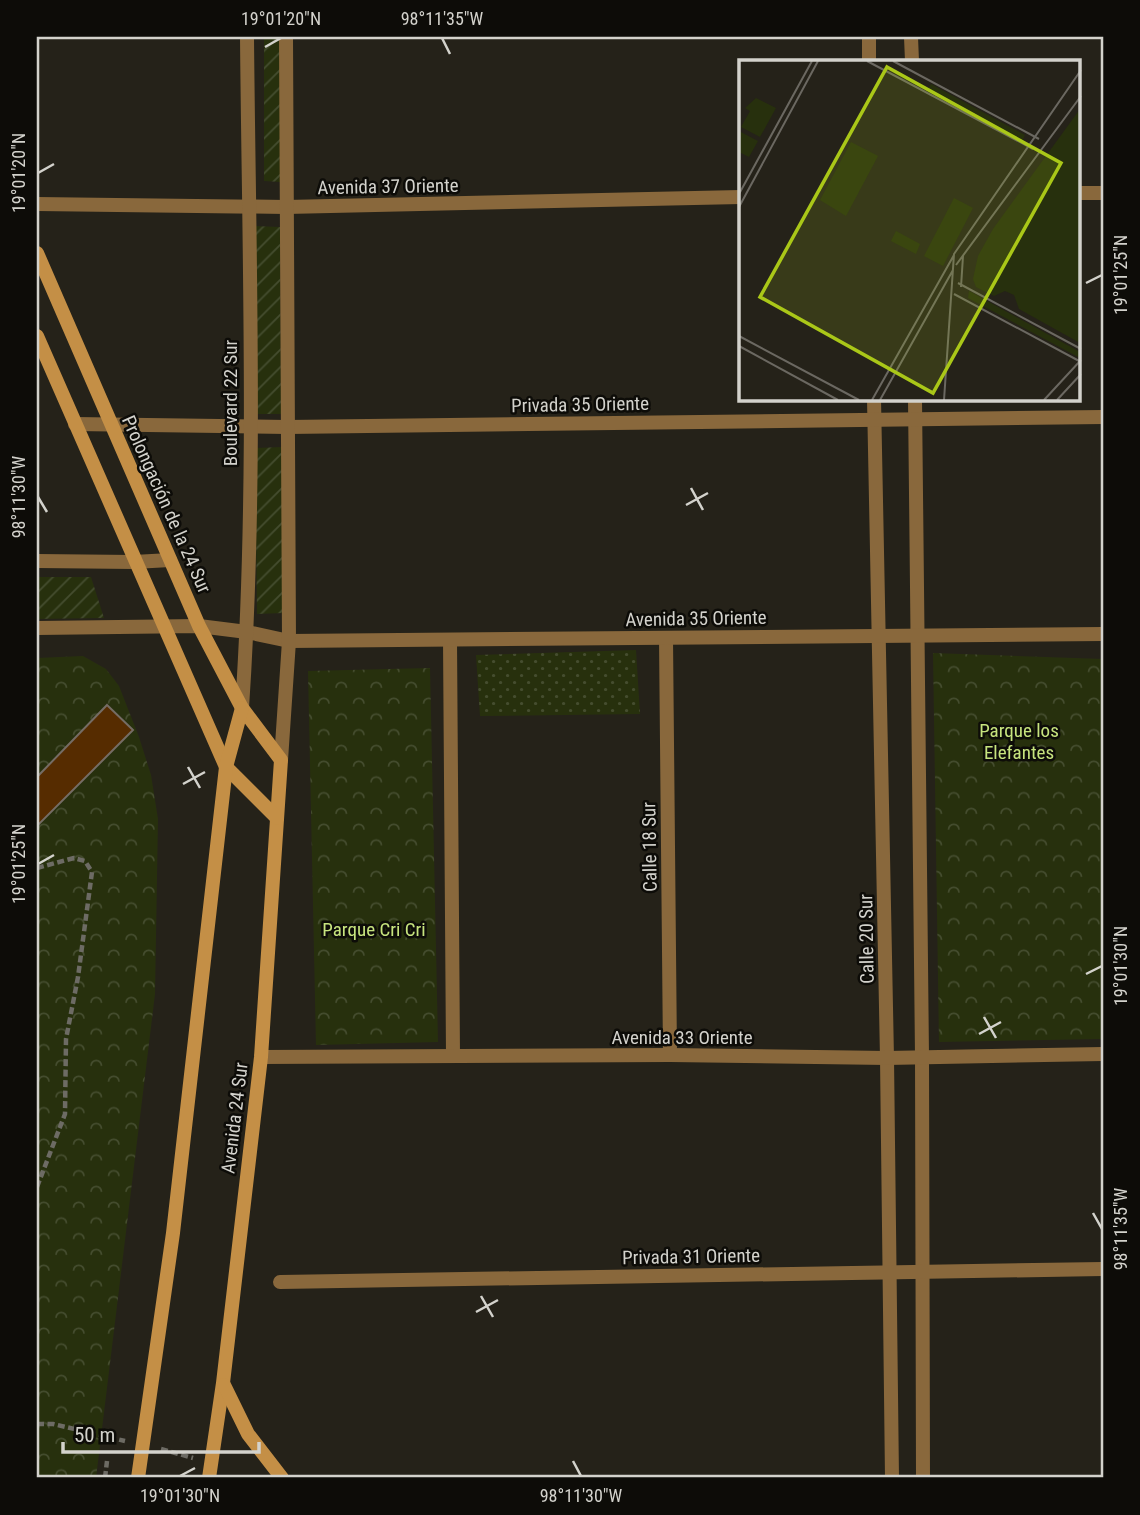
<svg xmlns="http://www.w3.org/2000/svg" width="1140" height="1515" font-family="'Roboto Condensed',sans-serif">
<defs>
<pattern id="grass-dots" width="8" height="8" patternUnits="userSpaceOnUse" patternTransform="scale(1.75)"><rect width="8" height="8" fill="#27300d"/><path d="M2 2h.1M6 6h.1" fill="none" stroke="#454d2f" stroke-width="1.8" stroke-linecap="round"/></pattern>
<pattern id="forest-crowns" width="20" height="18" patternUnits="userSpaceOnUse" patternTransform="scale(1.75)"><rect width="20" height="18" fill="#27300d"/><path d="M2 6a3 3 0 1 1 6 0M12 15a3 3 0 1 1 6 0" fill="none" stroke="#454d2f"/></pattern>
<pattern id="garden-furrows" width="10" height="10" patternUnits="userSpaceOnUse" patternTransform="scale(1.75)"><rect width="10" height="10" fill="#27300d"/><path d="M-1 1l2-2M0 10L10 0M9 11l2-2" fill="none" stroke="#454d2f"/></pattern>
</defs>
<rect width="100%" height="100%" fill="#252219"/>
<path fill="url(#grass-dots)" d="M636,650L640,714L480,716L476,655Z"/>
<g fill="url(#forest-crowns)">
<path d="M933,653L1103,659V1039L939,1042Z"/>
<path d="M83,656L106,669L119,686L139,737L151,775L158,819L155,994L96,1478H37V658Z"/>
<path d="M430,668L438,1042L316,1045L308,671Z"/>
</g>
<g fill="url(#garden-furrows)">
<path d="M264,37H281V182L264,181Z"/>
<path d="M252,226L280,227L281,414H254Z"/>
<path d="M283,447L284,613L257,614L255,448Z"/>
<path d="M37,577H91L104,618L37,619Z"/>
</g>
<path fill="#562c00" stroke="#756c64" stroke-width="2" d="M107,705L133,730L38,825L37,777Z"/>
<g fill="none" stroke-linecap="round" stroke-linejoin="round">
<g stroke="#6d6b64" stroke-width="4.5" stroke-dasharray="7 3.5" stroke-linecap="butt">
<path d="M37,868L74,858L85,861L92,872L78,977L66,1039L65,1114L37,1187"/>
<path d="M37,1424H53L125,1441"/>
<path d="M161,1449L193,1458"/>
<path d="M105,1478L107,1461"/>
</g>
<g stroke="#89683c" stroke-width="14">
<path d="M869,37V61"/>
<path d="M911,37L912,61"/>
<path d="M1079,193H1103"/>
<path d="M37,204L286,207L741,197"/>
<path d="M874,399L887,1058L892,1478"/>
<path d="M915,399L922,1056L923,1478"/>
<path d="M75,424L287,427L1103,417"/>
<path d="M666,638L670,1055"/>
<path d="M450,640L453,1056"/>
<path d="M289,641L1103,634"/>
<path d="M261,1057L670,1055L887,1058L1103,1054"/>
<path d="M280,1282L1103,1269"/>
</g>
<g stroke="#89683c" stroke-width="14">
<path d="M37,561L134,562L170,560"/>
<path d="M37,628L199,626L247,632L289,641"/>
<path d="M242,708C257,485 249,260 247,37"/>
<path d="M281,760L289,641L286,37"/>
</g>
<g stroke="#c48f46" stroke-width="14">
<path d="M37,253L199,626L242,708L281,760L261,1057L223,1383L209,1478"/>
<path d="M37,336L226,767L277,818"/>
<path d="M224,1385L248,1434L282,1478"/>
<path d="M138,1478L173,1233L226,767L242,708"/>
</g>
</g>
<path fill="none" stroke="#d3d2cc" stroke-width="2.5" d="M442,38L450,54M265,47L281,38M38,173L54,164M1086,283L1102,275M691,488L703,510M38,497L47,512M686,505L708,493M188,767L200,788M183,784L205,772M38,864L54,855M1086,974L1102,966M984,1017L996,1038M979,1034L1001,1022M1093,1213L1102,1229M481,1296L493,1317M476,1312L498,1300M573,1461L581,1476M180,1476L195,1468"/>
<g text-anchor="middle" stroke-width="5" stroke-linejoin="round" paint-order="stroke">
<g font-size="19" fill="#d3d2cc" stroke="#0d0c08">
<text transform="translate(388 186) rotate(-1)" y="7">Avenida 37 Oriente</text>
<text transform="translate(230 403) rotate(-90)" y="7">Boulevard 22 Sur</text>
<text transform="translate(580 404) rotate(-1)" y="7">Privada 35 Oriente</text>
<text transform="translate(167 504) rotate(66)" y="7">Prolongación de la 24 Sur</text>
<text transform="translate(696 618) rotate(-1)" y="7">Avenida 35 Oriente</text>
<text transform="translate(649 847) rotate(-91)" y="7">Calle 18 Sur</text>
<text transform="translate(866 939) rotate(-91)" y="7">Calle 20 Sur</text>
<text x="682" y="1044">Avenida 33 Oriente</text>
<text transform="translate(234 1118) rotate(-83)" y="7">Avenida 24 Sur</text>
<text transform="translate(691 1256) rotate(-1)" y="7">Privada 31 Oriente</text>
</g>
<g font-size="19" fill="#c7e47e" stroke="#0d0c08">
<text x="1019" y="737">Parque los<tspan x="1019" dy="22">Elefantes</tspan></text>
<text x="374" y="936">Parque Cri Cri</text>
</g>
</g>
<g transform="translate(739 60)">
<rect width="341" height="341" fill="#252219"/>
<path d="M157,171L181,184L177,194L152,181Z" fill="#27300d"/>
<path d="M192,24L286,75L283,82L188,31ZM17,38L37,48L21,77L2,67L11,51L6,48ZM341,49L342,283H341L280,249L275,235L266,231L255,236L237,227L234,219L239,196L254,169ZM0,71L19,81L10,97L0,92ZM112,82L139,96L107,156L81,140ZM215,138L234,148L204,206L185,196Z" fill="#27300d"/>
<path d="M230,231L341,292V298L229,238Z" fill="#27300d"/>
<path fill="none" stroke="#6b6861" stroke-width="2" d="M128,1L294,89M154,1L300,79M0,134L73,1M0,147L79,1M217,205L342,36M219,223L342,289M222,227L224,196M215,234L342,302M0,276L120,340M0,286L99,340M133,340L215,195M141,340L214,210M205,340L215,194L342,10M305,340L342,300M318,340L342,314"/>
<path fill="#aac718" fill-opacity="0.15" stroke="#aac718" stroke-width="3.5" d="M148,7L322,103L194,333L21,237Z"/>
<rect width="341" height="341" fill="none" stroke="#d3d2cc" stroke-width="3.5"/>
</g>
<rect width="1140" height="1515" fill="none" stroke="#0d0c08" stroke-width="77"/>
<path d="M63 1442v10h196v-10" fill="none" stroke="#d3d2cc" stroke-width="3.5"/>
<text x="74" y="1442" font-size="21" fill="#d3d2cc" stroke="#0d0c08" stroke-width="5" paint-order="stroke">50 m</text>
<rect x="38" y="38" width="1064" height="1438" fill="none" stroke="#d3d2cc" stroke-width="2.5"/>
<g font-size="18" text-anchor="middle" fill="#d3d2cc">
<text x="281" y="25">19°01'20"N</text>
<text x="442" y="25">98°11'35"W</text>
<text transform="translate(19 173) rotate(-90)" y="6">19°01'20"N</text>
<text transform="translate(1121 275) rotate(-90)" y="6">19°01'25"N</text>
<text transform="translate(19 497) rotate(-90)" y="6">98°11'30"W</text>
<text transform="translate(19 864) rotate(-90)" y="6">19°01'25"N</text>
<text transform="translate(1121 966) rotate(-90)" y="6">19°01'30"N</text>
<text transform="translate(1121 1229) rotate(-90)" y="6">98°11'35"W</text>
<text x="180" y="1502">19°01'30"N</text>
<text x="581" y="1502">98°11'30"W</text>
</g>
</svg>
